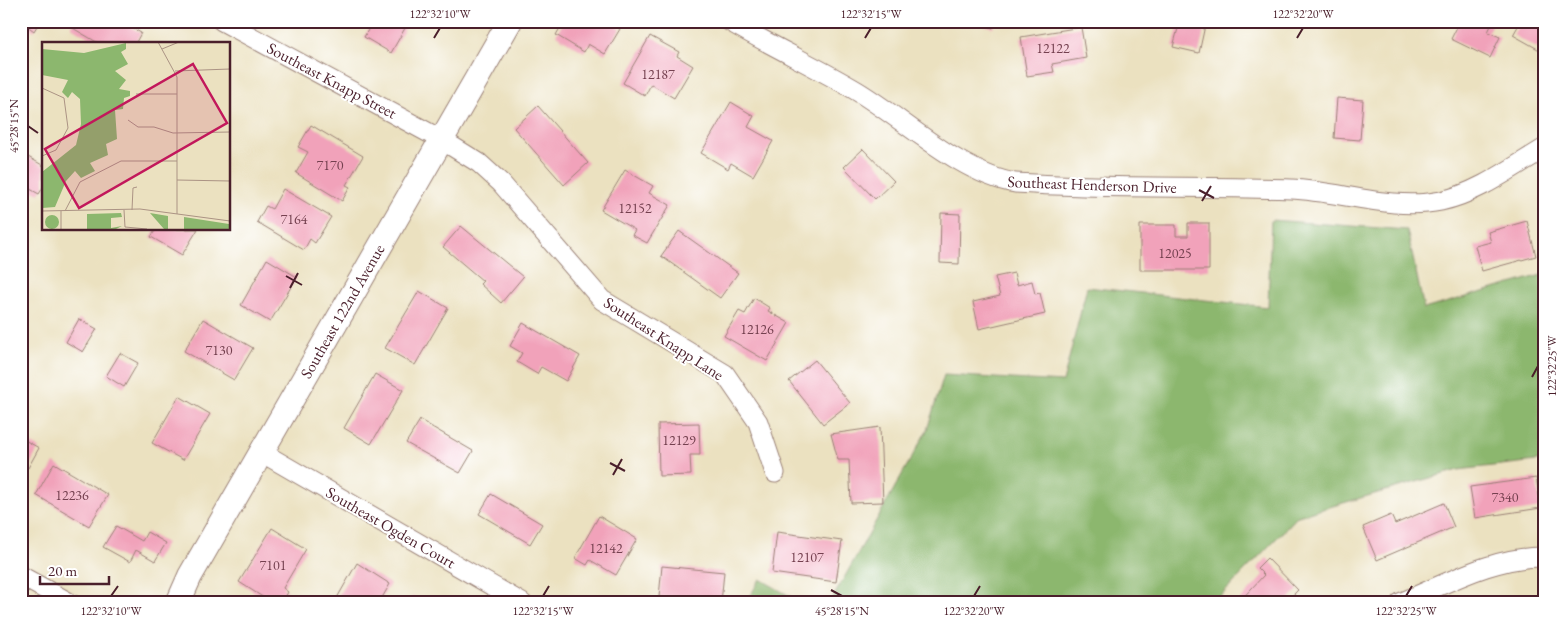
<svg xmlns="http://www.w3.org/2000/svg" width="1566" height="624" font-family="'EB Garamond',serif">
<rect width="100%" height="100%" fill="#fff"/>
<filter id="ink" filterUnits="userSpaceOnUse"><feTurbulence type="fractalNoise" baseFrequency=".02" numOctaves="2"/><feDisplacementMap in="SourceGraphic" scale="10" xChannelSelector="R" yChannelSelector="G"/><feConvolveMatrix kernelMatrix="1 2 1 2 8 2 1 2 1" color-interpolation-filters="sRGB"/></filter>
<filter id="wash" filterUnits="userSpaceOnUse"><feTurbulence type="fractalNoise" baseFrequency=".0096" numOctaves="4" result="noise"/><feDisplacementMap in="SourceGraphic" scale="20" xChannelSelector="R" yChannelSelector="G"/><feGaussianBlur stdDeviation="1.12" result="paint"/><feColorMatrix in="noise" values="0 0 0 0 0 0 0 0 0 0 0 0 0 0 0 0 0 1.4 0 .05"/><feComposite in="paint" operator="in"/></filter>
<g filter="url(#wash)">
<rect width="100%" height="100%" fill="#ebe1c0"/>
<g fill="#8cb76e" stroke="#6b6b4c">
<path d="M1271,220L1407,230L1424,309L1545,274V460L1458,470L1298,516L1214,603H830L927,430L944,375L1063,382L1087,287L1268,307Z"/>
<path d="M760,579L802,603H746Z"/>
</g>
<g id="blocks">
<g fill="#f1a2ba">
<path d="M21,21H40L34,31Z"/>
<path d="M74,21H120L141,33L135,44H100L71,27Z"/>
<path d="M373,21H409L391,53L364,37Z"/>
<path d="M564,21H607L620,29L605,54L588,44L584,52L556,35Z"/>
<path d="M974,21H995L993,28Z"/>
<path d="M1180,21H1206L1199,53L1173,47Z"/>
<path d="M1460,21H1493L1488,32L1500,37L1490,58L1451,39Z"/>
<path d="M1521,21H1545V53L1513,35Z"/>
<path d="M1081,27L1086,58L1052,64L1054,72L1027,76L1021,37Z"/>
<path d="M650,36L679,52L677,56L693,66L674,98L651,84L645,96L623,83Z"/>
<path d="M1337,98L1363,100L1360,140L1334,138Z"/>
<path d="M731,102L754,116L748,127L773,141L753,176L731,163L728,169L701,153Z"/>
<path d="M538,106L588,163L564,185L514,128Z"/>
<path d="M311,125L363,156L346,185L350,187L342,201L296,173L308,152L298,147Z"/>
<path d="M863,149L894,181L875,199L844,167Z"/>
<path d="M21,153L44,166V186L39,194L21,184Z"/>
<path d="M625,170L653,186L649,193L670,205L647,243L632,235L635,230L601,210Z"/>
<path d="M283,189L331,217L315,243L310,239L304,250L257,222L266,206L272,209Z"/>
<path d="M941,213L960,214L959,264L940,263Z"/>
<path d="M1527,221L1536,256L1482,271L1475,246L1491,242L1488,232Z"/>
<path d="M1188,223H1209V270H1140V225H1176V236H1188Z"/>
<path d="M461,226L523,277L501,303L480,284L483,281L443,247Z"/>
<path d="M156,229H198L182,255L151,237Z"/>
<path d="M679,231L738,273L720,298L661,256Z"/>
<path d="M267,259L297,277L270,322L241,305Z"/>
<path d="M1014,273L1017,285L1032,281L1035,294L1040,293L1045,314L979,329L973,302L1000,296L995,277Z"/>
<path d="M419,291L448,308L415,365L385,348Z"/>
<path d="M754,298L770,308L768,311L789,323L767,361L724,336L739,311L745,314Z"/>
<path d="M79,319L97,329L83,352L66,342Z"/>
<path d="M203,319L253,348L234,380L184,351Z"/>
<path d="M523,323L580,356L566,381L541,367L537,374L517,362L522,353L510,346Z"/>
<path d="M120,353L138,363L124,387L106,376Z"/>
<path d="M815,360L850,403L823,424L789,381Z"/>
<path d="M375,374L403,390L371,444L344,428Z"/>
<path d="M179,396L210,414L183,460L152,443Z"/>
<path d="M420,420L473,451L460,473L406,443Z"/>
<path d="M699,423L700,455H690L691,475L659,476L658,424Z"/>
<path d="M880,427L883,502L851,503L849,460H838L831,434Z"/>
<path d="M21,438L39,448L28,468L21,464Z"/>
<path d="M54,463L108,495L89,526L36,495Z"/>
<path d="M1536,478L1541,508L1475,518L1470,487Z"/>
<path d="M491,494L542,524L530,544L479,514Z"/>
<path d="M1444,503L1454,527L1377,560L1363,527L1391,515L1395,524Z"/>
<path d="M599,516L637,539L616,575L590,560L587,565L575,558Z"/>
<path d="M116,526L142,541L147,532L166,543L155,561L136,550L130,562L103,547Z"/>
<path d="M272,528L306,549L283,588L288,592L282,603H272L239,582Z"/>
<path d="M777,532L842,541L836,582L772,573Z"/>
<path d="M1267,558L1298,590L1285,603H1238L1264,575L1257,568Z"/>
<path d="M357,563L390,584L379,603H345L337,598Z"/>
<path d="M662,566L724,572L721,603L659,597Z"/>
<path d="M413,596L424,603H409Z"/>
</g>
</g>
</g>
<g filter="url(#ink)">
<use href="#blocks" fill-opacity="0" stroke="#9a8076" stroke-width="1"/>
<g fill="none" stroke-linecap="round" stroke-linejoin="round">
<defs>
<g id="minor">
<path d="M222,21L442,140L479,163L501,183L602,300L725,374L758,422L775,473"/>
<path d="M729,21C771,46 815,66 857,91C905,120 961,174 1015,183C1106,189 1199,186 1291,189C1340,191 1392,211 1441,201C1478,193 1513,167 1545,148"/>
<path d="M261,452L522,603"/>
<path d="M21,576L70,603"/>
<path d="M1400,603C1446,584 1494,556 1545,557"/>
</g>
<path id="tertiary" d="M178,603L190,576L510,21"/>
</defs>
<use href="#minor" stroke="#9a8076" stroke-width="21"/>
<use href="#tertiary" stroke="#9a8076" stroke-width="26"/>
<use href="#minor" stroke="#fff" stroke-width="19"/>
<use href="#tertiary" stroke="#fff" stroke-width="24"/>
</g>
</g>
<path fill="none" stroke="#4a1f2b" stroke-width="2" d="M434,38L440,28M865,38L871,28M1297,38L1303,28M28,126L38,133M1199,190L1214,198M1202,201L1211,186M286,276L302,285M290,288L298,273M1532,377L1538,366M610,463L625,471M613,475L622,459M831,590L842,596M111,596L118,586M543,596L549,586M974,596L980,586M1406,596L1412,586"/>
<g text-anchor="middle" stroke-width="4" stroke-linejoin="round" paint-order="stroke">
<g font-size="14" fill="#74404f">
<text x="1053" y="53">12122</text>
<text x="658" y="79">12187</text>
<text x="330" y="170">7170</text>
<text x="635" y="213">12152</text>
<text x="294" y="224">7164</text>
<text x="1175" y="258">12025</text>
<text x="757" y="334">12126</text>
<text x="219" y="355">7130</text>
<text x="679" y="445">12129</text>
<text x="72" y="500">12236</text>
<text x="1505" y="502">7340</text>
<text x="606" y="553">12142</text>
<text x="807" y="562">12107</text>
<text x="273" y="570">7101</text>
</g>
<g font-size="16" fill="#4a1f2b" stroke="#fff">
<text transform="translate(332 80) rotate(28)" y="6">Southeast Knapp Street</text>
<text transform="translate(1092 184) rotate(2)" y="6">Southeast Henderson Drive</text>
<text transform="translate(342 311) rotate(-60)" y="6">Southeast 122nd Avenue</text>
<text transform="translate(664 338) rotate(33)" y="6">Southeast Knapp Lane</text>
<text transform="translate(391 527) rotate(30)" y="6">Southeast Ogden Court</text>
</g>
</g>
<g transform="translate(42 42)">
<rect width="188" height="188" fill="#ebe1c0"/>
<path d="M84,1V7L79,10L86,22L73,29L84,38L77,47L88,49V54L82,56L81,67L73,68L75,97L64,102L66,113L48,121L53,129L39,136L33,129L24,139L13,165L0,166V130L34,103L39,82L38,57L30,50L26,56L20,50L26,38L0,33V7L42,11ZM108,171L126,174V187H122ZM45,172L79,171L80,175L69,176V186L80,184L74,187H45ZM3 180a7 7 0 1 1 14 0a7 7 0 1 1-14 0ZM142,175L187,182V187H142Z" fill="#8cb76e"/>
<path fill="none" stroke="#ab9384" stroke-width="1" d="M116,0L135,35V172M120,7L137,0M133,29L188,27M0,46L22,56L26,86L14,108L0,114M94,52H135M86,78L96,85H112L131,91L188,90M135,138L188,139M82,168L83,185L105,187M90,168L91,146L95,145M0,169L98,167L188,179M23,169L38,140L79,119H135M19,187V169"/>
<path fill="#c2185b" fill-opacity="0.15" stroke="#c2185b" stroke-width="2.5" d="M151,22L185,81L37,166L3,107Z"/>
<rect width="188" height="188" fill="none" stroke="#4a1f2b" stroke-width="2.5"/>
</g>
<rect width="1566" height="624" fill="none" stroke="#fff" stroke-width="55"/>
<path d="M40 576v8h69v-8" fill="none" stroke="#4a1f2b" stroke-width="2.5"/>
<text x="48" y="576" font-size="15" fill="#4a1f2b" stroke="#ffffff" stroke-width="4" paint-order="stroke">20 m</text>
<rect x="28" y="28" width="1510" height="568" fill="none" stroke="#4a1f2b" stroke-width="2"/>
<g font-size="12" text-anchor="middle" fill="#4a1f2b">
<text x="440" y="18">122°32'10"W</text>
<text x="871" y="18">122°32'15"W</text>
<text x="1303" y="18">122°32'20"W</text>
<text transform="translate(14 126) rotate(-90)" y="4">45°28'15"N</text>
<text transform="translate(1552 366) rotate(-90)" y="4">122°32'25"W</text>
<text x="111" y="615">122°32'10"W</text>
<text x="543" y="615">122°32'15"W</text>
<text x="842" y="615">45°28'15"N</text>
<text x="974" y="615">122°32'20"W</text>
<text x="1406" y="615">122°32'25"W</text>
</g>
</svg>
